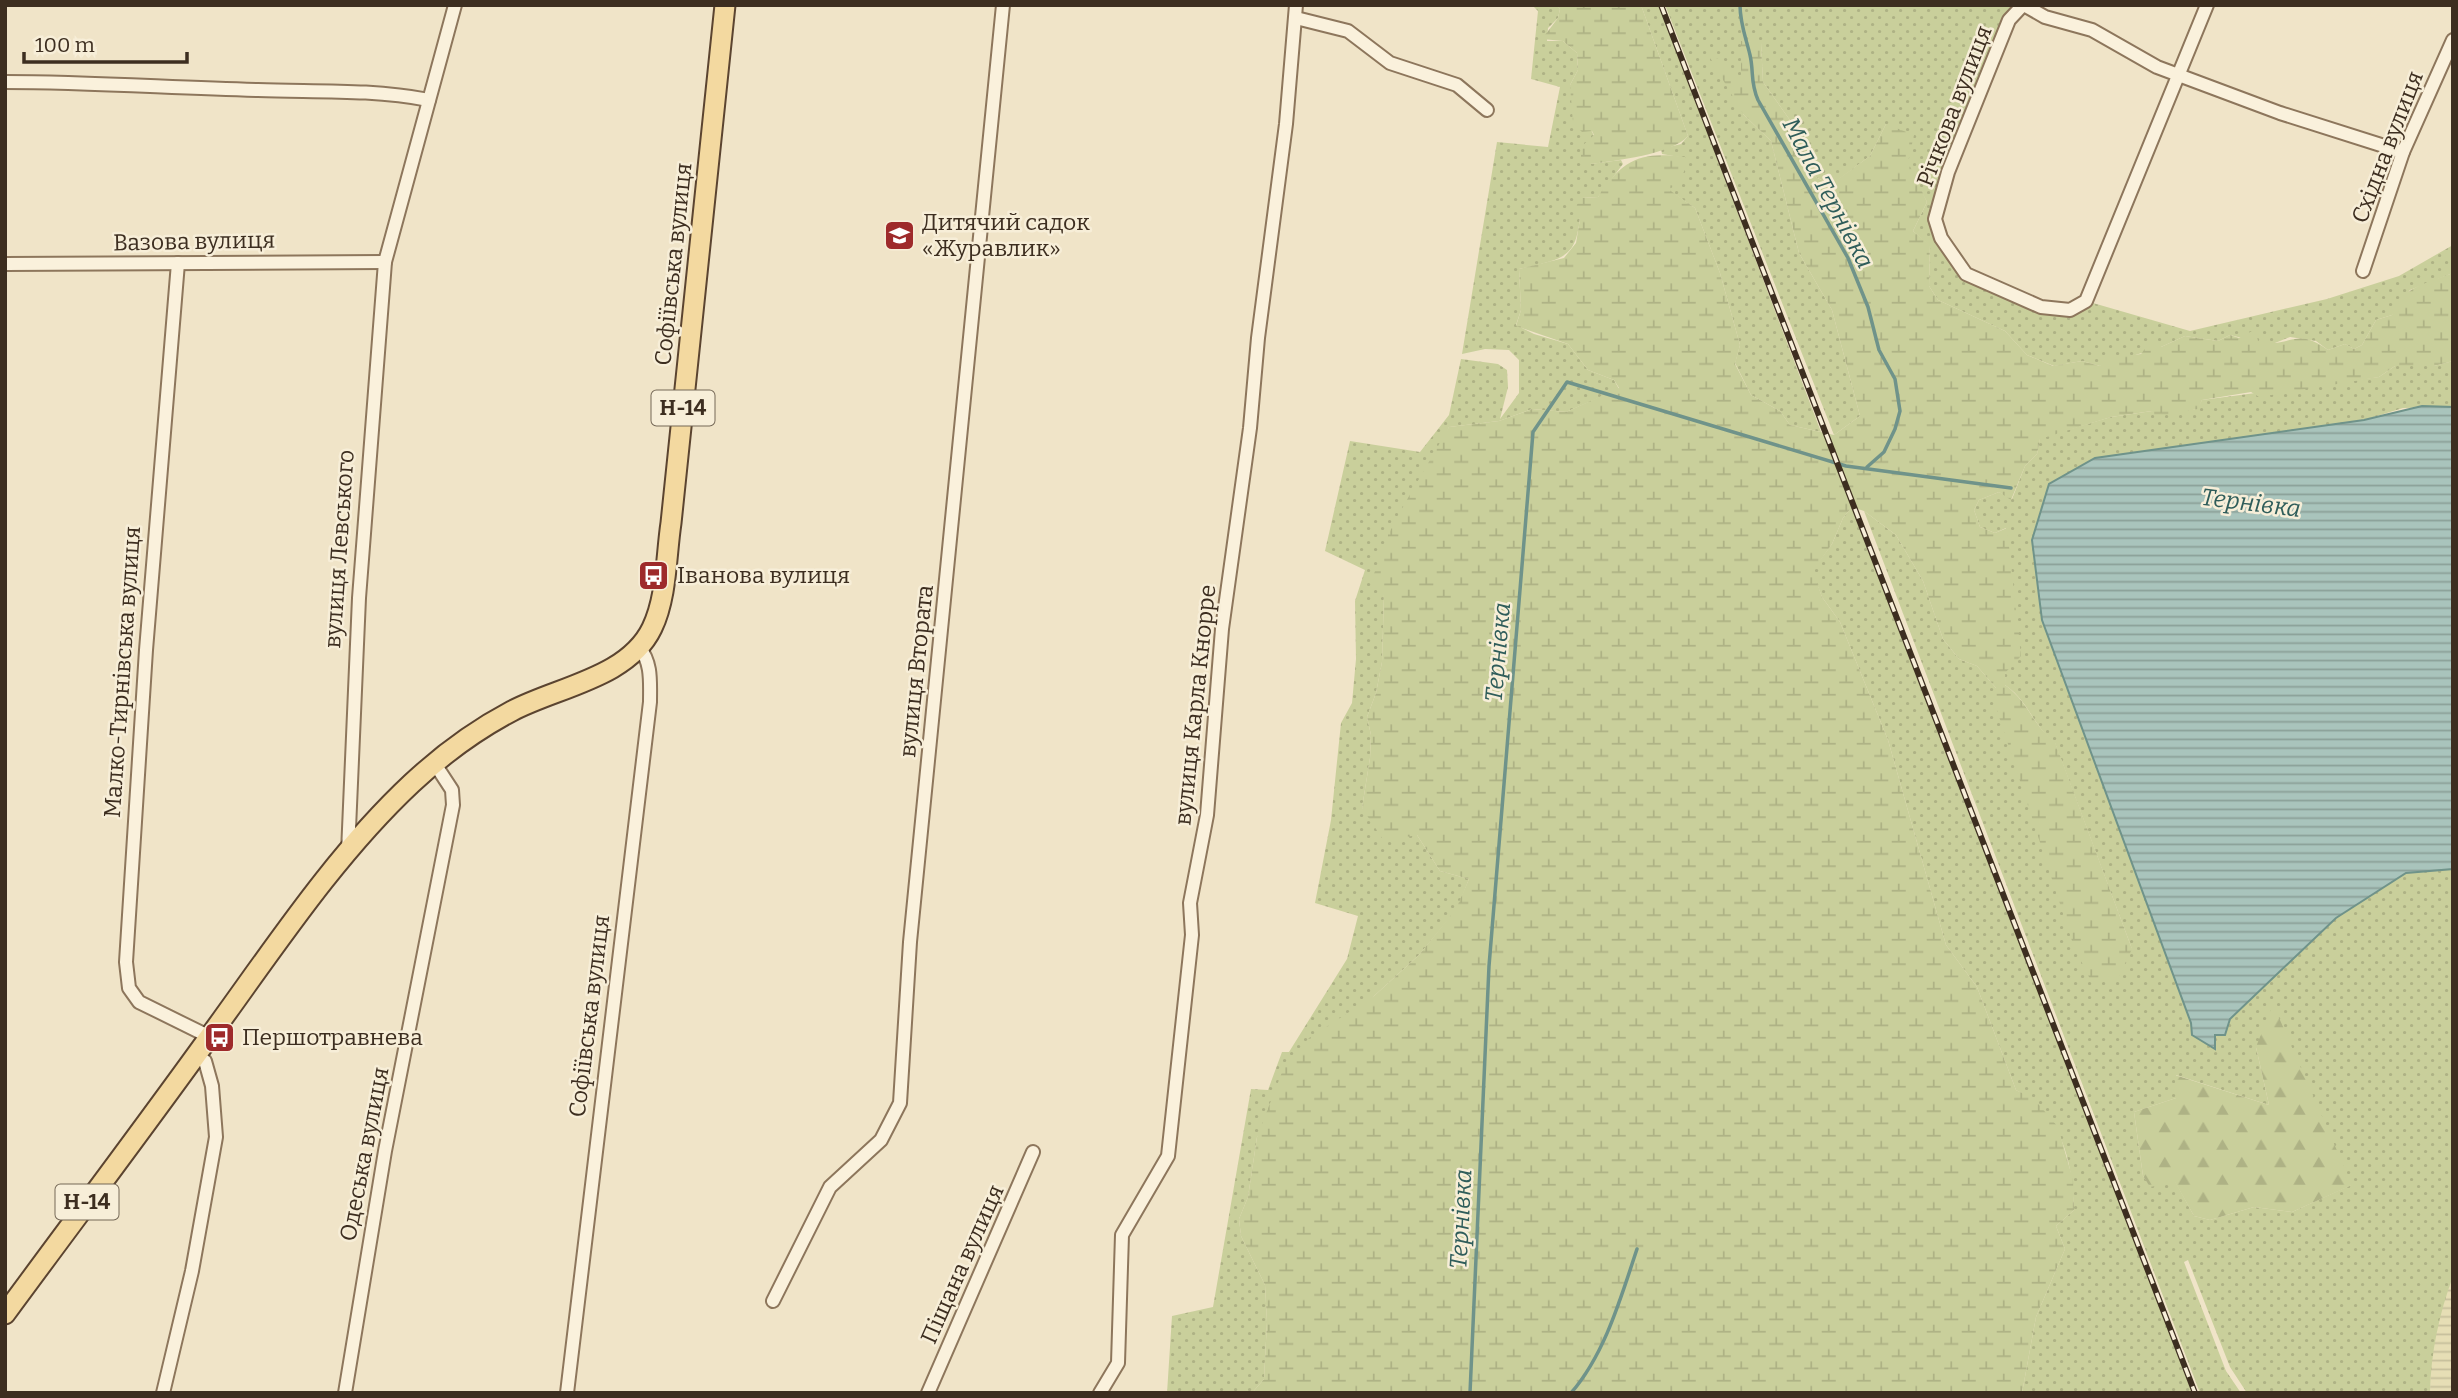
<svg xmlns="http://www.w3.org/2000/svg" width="2458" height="1398" font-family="Bitter,serif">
<defs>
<pattern id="farmland-rules" width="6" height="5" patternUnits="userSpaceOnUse" patternTransform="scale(1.75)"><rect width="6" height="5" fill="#e6deb5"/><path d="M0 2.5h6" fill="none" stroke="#c6bf9b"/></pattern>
<pattern id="grass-dots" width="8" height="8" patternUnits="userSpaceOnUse" patternTransform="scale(1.75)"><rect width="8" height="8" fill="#c9cf9b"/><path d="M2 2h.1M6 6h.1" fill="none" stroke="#aeb285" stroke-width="1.8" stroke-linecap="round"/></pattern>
<pattern id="forest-firs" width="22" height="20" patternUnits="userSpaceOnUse" patternTransform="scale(1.75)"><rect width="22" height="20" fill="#c9cf9b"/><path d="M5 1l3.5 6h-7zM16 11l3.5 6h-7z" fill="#aeb285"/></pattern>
<pattern id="wetland-marsh" width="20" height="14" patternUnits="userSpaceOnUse" patternTransform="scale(1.75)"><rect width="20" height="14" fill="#c9cf9b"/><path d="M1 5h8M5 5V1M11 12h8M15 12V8" fill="none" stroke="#aeb285"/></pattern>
<pattern id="water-rules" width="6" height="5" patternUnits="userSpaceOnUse" patternTransform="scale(1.75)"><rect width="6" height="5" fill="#a9c4bc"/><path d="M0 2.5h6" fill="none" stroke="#8ba098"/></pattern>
</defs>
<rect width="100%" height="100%" fill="#f0e4c8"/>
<path fill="url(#farmland-rules)" d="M2453,1276V1393H2430L2431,1360L2439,1313Z"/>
<g fill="url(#grass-dots)" fill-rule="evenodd">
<path d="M1532,5H1557L1560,9L1558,18L1548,28L1547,41H1563L1577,53L1578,70L1570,85L1594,136L1590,140V164L1621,160L1623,164L1598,197L1582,198C1577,256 1574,257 1519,269L1521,310L1516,325L1534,334L1568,344L1588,370L1614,380L1619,389L1566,412L1532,409L1499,421L1449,427L1384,594L1382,662L1376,693L1367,717L1371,735L1370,758L1362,808L1417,835L1440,871L1469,879L1457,909L1419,955L1374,996L1257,1137L1248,1197L1239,1219L1241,1236L1265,1285L1267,1322L1264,1379L1252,1393H1167L1172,1316L1213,1307L1251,1089L1268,1090L1282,1052H1289L1347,959L1358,916L1315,903L1331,820L1341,723L1352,703L1356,659L1355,601L1365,570L1325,551L1350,441L1420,452L1449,415L1461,359L1498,364L1507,370L1508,387L1500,419L1519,393V360L1509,350L1485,349L1462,354L1497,142L1548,147L1560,87L1531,79L1538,11Z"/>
<path d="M1641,5H1659L1821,432L1790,425L1780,411L1751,395L1735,363L1740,345L1720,273L1695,208L1667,189L1685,158L1662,154L1661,149L1681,144L1688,136Z"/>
<path d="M1665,5H2018L1935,197L1951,260L2041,309L2086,301L2190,331L2327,299L2399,276L2453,245V273L2410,290L2392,315L2376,320L2362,345L2354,349L2345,344L2328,350L2316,341L2290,337L2270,345L2230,335L2218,341L2185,336L2161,347L2100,366L2082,361L2054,366L2027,355L2005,331L1938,300L1929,286L1930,246L1913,231L1927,202L1886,124L1870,156L1831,185L1814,176L1800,162L1792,123L1763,82L1761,43L1741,41L1743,114L1771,141L1799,253L1832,310L1860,416L1834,435Z"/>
<path d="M2453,361V407L2403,408L2364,420L2032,540L2042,621L2191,1023L2192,1035L2215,1049L2214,1035L2335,918L2406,873L2453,869V1276C2439,1315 2431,1351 2430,1393H2247L2230,1367L2188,1260L2184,1262L2226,1371L2241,1393H2200L1864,511L1896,535L1923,581L1943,639L1959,659L1977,666L1996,688L2132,949L2055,743C2032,725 2029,701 2005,685L2006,528L1995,533L1980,527L1974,510L1979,500L1999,492L2012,499L2025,466L2037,454L2040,438L2111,417L2152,411L2160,414L2197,409L2202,400L2379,377L2395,366H2434ZM2256,1047L2351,1185L2292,1212L2254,1207L2210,1220L2194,1216L2175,1181L2150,1186L2143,1176L2134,1112L2176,1098V1075L2269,1105Z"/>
<path d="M1852,507L2101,1147L2192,1393H2022L2036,1317L2065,1249L2056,1226L2074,1210C2072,1160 2063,1116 2016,1090L1977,987L1946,945L1888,740L1840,622L1822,597L1812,571L1832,544L1843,518Z"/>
</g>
<path fill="url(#forest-firs)" d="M2273,1004L2352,1185L2292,1212L2254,1207L2210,1220L2194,1216L2175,1182L2150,1187L2143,1176L2134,1112L2176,1098L2175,1075L2269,1105L2256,1047Z"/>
<g fill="url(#wetland-marsh)">
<path d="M1557,5H1641L1688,136C1673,154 1614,161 1590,164L1581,157V147L1594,135L1592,131L1582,132L1573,123L1570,85L1578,70L1577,53L1563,41L1542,39L1558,18L1560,9Z"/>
<path d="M1741,41L1761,42L1763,82L1792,123L1800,162L1814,176L1830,185L1870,156L1886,124L1914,135L1908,162L1927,202L1913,231L1930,245L1929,286L1938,300L2005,331L2027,355L2053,366L2082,361L2100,366L2109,358L2141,354L2151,341L2161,347L2185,336L2218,341L2230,335L2239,338L2252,331L2256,332L2258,341C2288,350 2295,325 2328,350L2345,344L2354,349L2362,345L2376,320L2392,315C2399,288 2429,282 2453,273V361L2434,366H2395L2379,377L2259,397L2251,392L2202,400L2198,409L2155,417L2152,411L2111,417L2040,439L2037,454L2025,466L2011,500L1999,492L1979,500L1974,510L1980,527L1995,533L2007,528L2021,656L2005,673V685C2029,702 2032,725 2055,742L2132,949L2118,978L2092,983L2074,947L1994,701L1996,688L1977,666L1959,659L1943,639L1923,581L1896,535L1864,511L1852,507L1843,518L1832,544L1813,571L1822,597L1840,622L1888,740L1946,945L1977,987L2016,1090L2034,1099L2058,1127L2073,1180L2074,1210L2056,1226L2065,1249L2036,1317L2022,1393H1252L1264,1379L1267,1322L1265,1285L1241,1236L1239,1219L1248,1197L1257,1137L1284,1067L1309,1038L1374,996L1419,955L1456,909L1469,879L1440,871L1417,835L1384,841L1362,808L1370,758L1371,735L1367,717L1376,693L1382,662L1384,594L1372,579L1393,524L1449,427L1499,421L1532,409L1566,412L1619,388L1614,380L1588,370L1568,344L1516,326L1521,310L1519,269L1564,258L1576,243L1580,219L1576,206L1582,198L1598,197C1622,160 1640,151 1685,157L1686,166L1679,185L1668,189L1695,208L1720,273L1740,345L1735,364L1751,395L1780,411L1790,425L1834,435L1860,416L1832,310L1799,253L1771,141L1743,114L1709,56L1728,62L1741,85Z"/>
</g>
<path fill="url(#water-rules)" stroke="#6f938a" stroke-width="2" d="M2422,406L2453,407V869L2406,873L2336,918L2230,1019L2225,1035H2215V1049L2192,1035L2191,1023L2042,620L2032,540L2049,484L2095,458L2364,420Z"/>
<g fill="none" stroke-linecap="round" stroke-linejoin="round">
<g stroke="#6f938a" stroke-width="3.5">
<path d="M1740,5C1740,24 1746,38 1750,55C1754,72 1750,82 1758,100L1848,258L1868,307L1879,350L1895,379L1900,411L1895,429L1884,452L1867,467"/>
<path d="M1470,1393L1489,966L1533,432L1567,382L1846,466L2011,488"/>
<path d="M1571,1393C1605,1354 1621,1297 1637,1249"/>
</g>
<defs>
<g id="minor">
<path d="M2023,5L2009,20L1948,172L1935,219L1941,238L1966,274L2041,307L2070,310L2086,301L2207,5"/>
<path d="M2024,5L2045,17L2092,30L2157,67L2280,113L2403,152"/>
<path d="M1296,18L1348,31L1390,63L1457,85L1487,110"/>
<path d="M5,82C90,82 173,88 258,90C316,92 371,89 429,100"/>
<path d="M178,263L146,650L126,962L129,988L139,1002L210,1037"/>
<path d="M5,264L385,262"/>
<path d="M2363,271L2403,152L2453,40"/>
<path d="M348,852L359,598L385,262L455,5"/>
<path d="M773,1301L830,1187L881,1140L900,1103L910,942L1003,5"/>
<path d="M163,1393L192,1271L216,1137L212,1086L205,1061"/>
<path d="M345,1393L385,1151L453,805L452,790L435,764"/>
<path d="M567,1393L650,702C650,681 652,663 639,647"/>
<path d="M928,1393L1033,1152"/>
<path d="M1100,1393L1118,1363L1122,1235L1168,1156L1192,935L1190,903L1207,815L1222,629L1250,428L1258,338L1286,124L1296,5"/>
</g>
<path id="primary" d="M5,1314C75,1219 146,1125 215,1029C276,945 336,854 412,783C442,755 476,730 512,711C557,687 628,678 652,628C667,597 666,556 671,523L725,5"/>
</defs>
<use href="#minor" stroke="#8d765c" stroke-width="16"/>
<use href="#primary" stroke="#5b4430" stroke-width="23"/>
<use href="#minor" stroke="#faf1dc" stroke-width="12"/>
<use href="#primary" stroke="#f3d9a0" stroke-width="19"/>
<defs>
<path id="rail" d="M1661,5L2195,1393"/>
</defs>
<use href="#rail" stroke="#3d2e20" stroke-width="6"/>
<use href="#rail" stroke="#f7eed8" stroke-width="3.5" stroke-dasharray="10" stroke-linecap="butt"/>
</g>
<defs>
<symbol id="school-square" viewBox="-11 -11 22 22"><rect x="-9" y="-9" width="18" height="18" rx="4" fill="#9e2a2b" stroke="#f7eed8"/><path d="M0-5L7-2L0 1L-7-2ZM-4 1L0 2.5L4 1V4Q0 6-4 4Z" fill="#fff"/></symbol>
<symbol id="bus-square" viewBox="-11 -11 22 22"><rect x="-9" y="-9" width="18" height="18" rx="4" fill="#9e2a2b" stroke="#f7eed8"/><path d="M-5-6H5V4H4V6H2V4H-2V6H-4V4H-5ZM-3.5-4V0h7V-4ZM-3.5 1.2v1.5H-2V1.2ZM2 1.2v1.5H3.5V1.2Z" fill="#fff"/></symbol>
</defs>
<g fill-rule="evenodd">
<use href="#school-square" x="882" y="218" width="35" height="35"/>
<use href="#bus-square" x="636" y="558" width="35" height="35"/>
<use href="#bus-square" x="202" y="1020" width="35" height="35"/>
</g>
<g text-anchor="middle" stroke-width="5" stroke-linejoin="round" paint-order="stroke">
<g fill="#f7eed8" stroke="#756857" stroke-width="2">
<rect x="651.5" y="390.5" width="63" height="35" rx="5"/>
<rect x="55.5" y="1184.5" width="63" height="35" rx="5"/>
</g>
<g font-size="21" font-weight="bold" fill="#3d2e20">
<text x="683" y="415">Н-14</text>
<text x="87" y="1209">Н-14</text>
</g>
<g font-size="23" fill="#3d2e20" stroke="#f7eed8">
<text transform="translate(1954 106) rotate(-69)" y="8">Річкова вулиця</text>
<text transform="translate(2387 147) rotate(-69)" y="8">Східна вулиця</text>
<text transform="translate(194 241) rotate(-1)" y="8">Вазова вулиця</text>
<text transform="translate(673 264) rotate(-84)" y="8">Софіївська вулиця</text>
<text transform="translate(339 549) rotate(-86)" y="8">вулиця Левського</text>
<text transform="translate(916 671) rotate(-84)" y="8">вулиця Втората</text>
<text transform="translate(122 672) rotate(-86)" y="8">Малко-Тирнівська вулиця</text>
<text transform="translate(1195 705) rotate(-84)" y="8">вулиця Карла Кнорре</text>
<text transform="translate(589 1016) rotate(-83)" y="8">Софіївська вулиця</text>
<text transform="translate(364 1154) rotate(-79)" y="8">Одеська вулиця</text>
<text transform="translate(962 1264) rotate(-66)" y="8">Піщана вулиця</text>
</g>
<g font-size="23" fill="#3d2e20" stroke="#f7eed8" text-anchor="start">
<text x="922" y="230">Дитячий садок<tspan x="922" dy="26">«Журавлик»</tspan></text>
<text x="677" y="583">Іванова вулиця</text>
<text x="242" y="1045">Першотравнева</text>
</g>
<g font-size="24" font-style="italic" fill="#2f5d5a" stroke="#f7eed8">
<text transform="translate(1828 193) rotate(62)" y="8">Мала Тернівка</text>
<text transform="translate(2251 503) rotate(7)" y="8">Тернівка</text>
<text transform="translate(1498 652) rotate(-85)" y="8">Тернівка</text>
<text transform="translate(1461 1219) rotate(-87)" y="8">Тернівка</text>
</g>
</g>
<rect width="2458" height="1398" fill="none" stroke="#3d2e20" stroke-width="14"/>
<path d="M24 52v10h163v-10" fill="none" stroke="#3d2e20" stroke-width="3.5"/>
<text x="35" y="52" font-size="21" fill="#3d2e20" stroke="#f7eed8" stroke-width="5" paint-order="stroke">100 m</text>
</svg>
